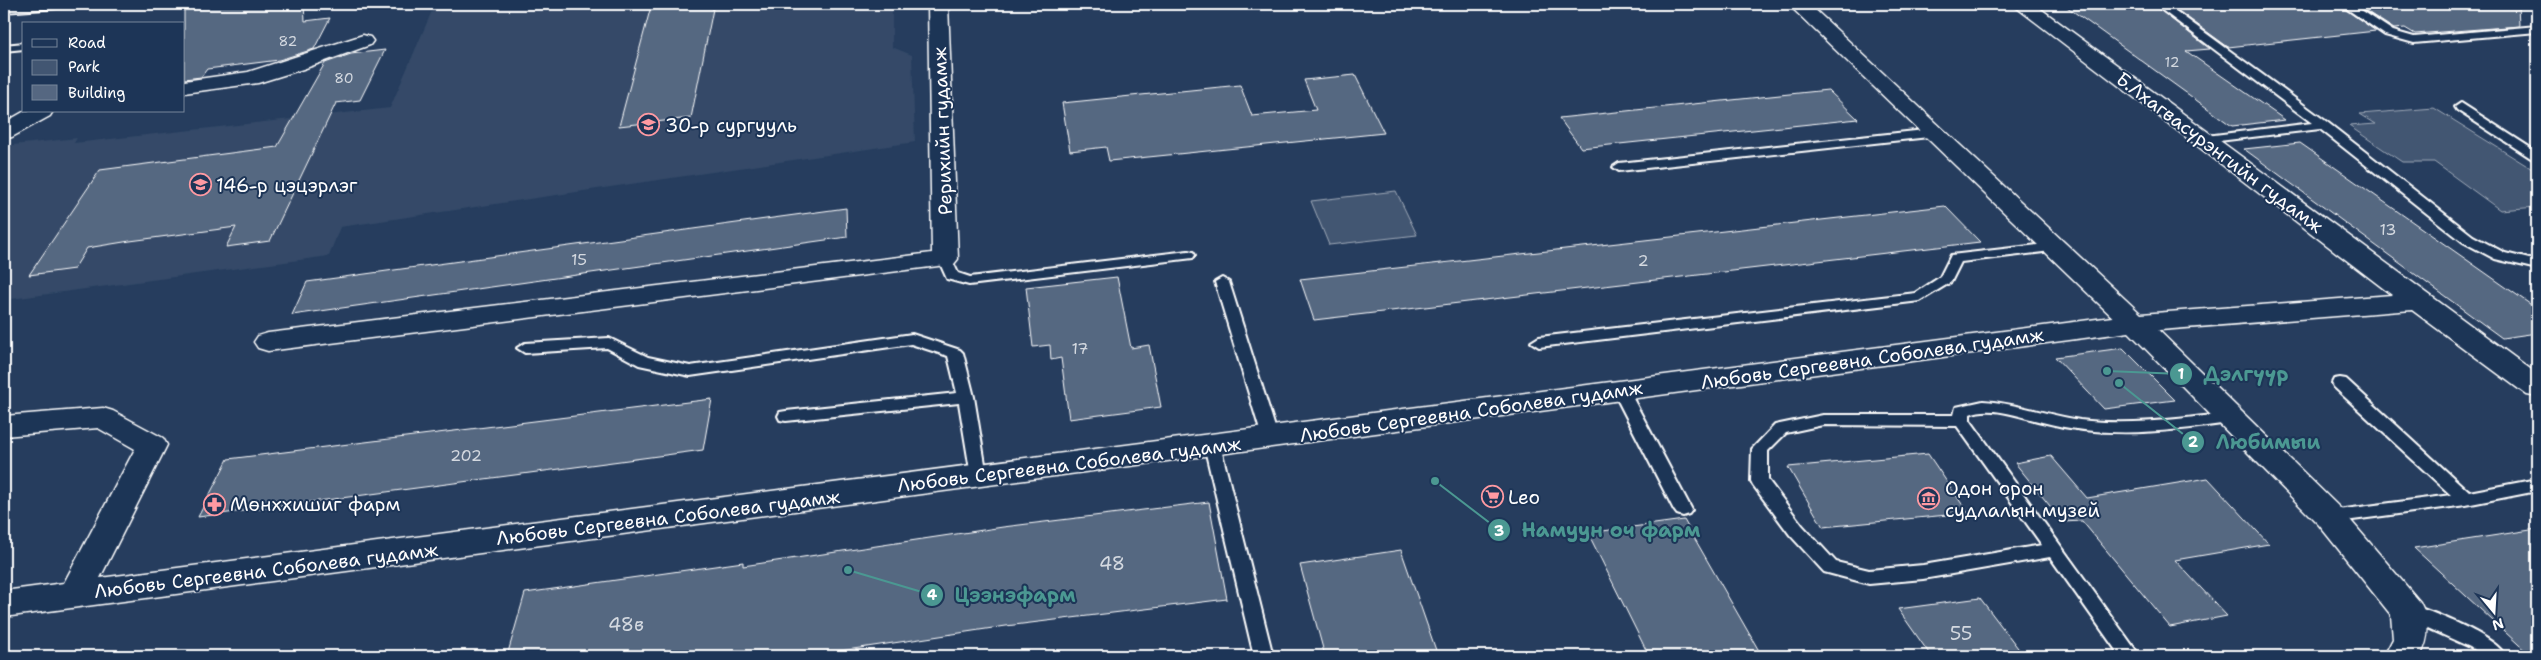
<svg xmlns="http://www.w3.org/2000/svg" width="2541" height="660" font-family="'Shantell Sans',sans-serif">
<rect width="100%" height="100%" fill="#263d5e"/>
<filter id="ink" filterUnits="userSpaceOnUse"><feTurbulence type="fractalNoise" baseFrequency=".02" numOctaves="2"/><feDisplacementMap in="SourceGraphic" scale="10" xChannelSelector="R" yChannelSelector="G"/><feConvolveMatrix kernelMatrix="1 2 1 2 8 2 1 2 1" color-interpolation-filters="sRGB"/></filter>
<g filter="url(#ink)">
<path fill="#344a68" d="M435,4H892V47L912,55L915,142L340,227L329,256L4,300V146L77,138L74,143L390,108Z"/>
<g fill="#425672" stroke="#a0aab8">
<path d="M2434,108L2537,172V207L2500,210L2434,162H2402L2349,126L2376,124L2360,114Z"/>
<path d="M1396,191L1417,235L1329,245L1311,201Z"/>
</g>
<g fill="#556781" stroke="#fff">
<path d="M184,4H304L305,21L330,18L314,49L279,60L207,69L201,77L184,79Z"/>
<path d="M714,4L691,118L619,126L650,10Z"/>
<path d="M2063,4H2152L2210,49L2186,51L2285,120L2232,126Z"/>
<path d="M2169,4H2338L2376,31L2228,47Z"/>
<path d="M2355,4H2518L2519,26L2415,34L2405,28L2394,29Z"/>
<path d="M385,50L360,100L336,103L270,241L226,247L236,227L130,241L87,248L74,269L29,275L100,170L277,147L325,63L351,54Z"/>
<path d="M1355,75L1384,133L1109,161L1106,147L1070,151L1062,103L1240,85L1252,116L1316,110L1304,80Z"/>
<path d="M1828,90L1858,119L1581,148L1559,118Z"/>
<path d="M2300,143L2537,309V333L2502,338L2244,149Z"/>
<path d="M1945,206L1980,242L1314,320L1300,279Z"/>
<path d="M846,208L847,237L292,315L307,282Z"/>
<path d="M1117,277L1131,348L1149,345L1161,407L1069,419L1061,358L1051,360L1050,345L1033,347L1026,287Z"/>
<path d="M2123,348L2175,400L2104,409L2055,357Z"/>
<path d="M712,399L703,450L198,517L228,459Z"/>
<path d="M1928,454L1968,513L1823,527L1788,467Z"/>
<path d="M2051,456L2087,498L2208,478L2269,544L2175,560L2227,616L2170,627L2082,521L2063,522L2015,463Z"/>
<path d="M1209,502L1227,599L1006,626L807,656H507L525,593L743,562V566L1003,527Z"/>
<path d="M1684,520L1762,656H1649L1588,533Z"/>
<path d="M2537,529V656H2531L2414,548Z"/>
<path d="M1401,550L1438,656H1325L1300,565Z"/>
<path d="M1980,598L2024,656H1931L1898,609Z"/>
</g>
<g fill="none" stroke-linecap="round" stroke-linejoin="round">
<defs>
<g id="lane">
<path d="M31,4H75L70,7L4,12V6Z"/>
<path d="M2154,4H2166L2327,122L2473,236L2505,253L2537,261V269L2495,259L2463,242L2320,129L2202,143L2200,140L2206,136L2312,123Z"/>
<path d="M2340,4H2352L2393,31L2414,37L2537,26V32L2414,43L2385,35Z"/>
<path d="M24,43V49L4,51V45Z"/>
<path d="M2461,103L2537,152V162L2457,110L2455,107Z"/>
<path d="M1934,129L1940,133L1938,136L1619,171L1613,167L1619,163Z"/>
<path d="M2055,243L2060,244L2062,247L2060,250L1961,262L1951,282L1920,301L1539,347L1531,342L1539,337L1916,293L1940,277L1951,255Z"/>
<path d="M1188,251L1193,252L1195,255L1193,258L969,285L947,279L938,259L945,255L950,256L958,273L970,277Z"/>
<path d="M1222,278L1229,282L1278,437L1276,441H1264L1262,437L1215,282Z"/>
<path d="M912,334L960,350L963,353L974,397L987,476L985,480H973L971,476L959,403L786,421L780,420L778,416L780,412L786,411L957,393L948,356L911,344L690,376L639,365L607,348L525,353L517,348L525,343L609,338L648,357L690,366Z"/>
<path d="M2340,378L2346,379L2469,492L2537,479V491L2466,505L2330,523L2324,522L2321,517L2324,512L2330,511L2451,495L2334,387L2332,383L2334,379Z"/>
<path d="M1621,386L1627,387L1629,391L1692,510L1689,514L1683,516L1677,514L1674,510L1613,391L1615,387Z"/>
<path d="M1983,401C2016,403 2047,415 2080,420C2129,426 2180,419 2229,413L2235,414L2237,418L2235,422L2229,423C2166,432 2104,439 2042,422C2021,417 1991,405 1970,414V420L2140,656H2120L2050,557L1923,579L1869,584L1824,572L1790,535L1753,485L1751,481L1752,449L1775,425L1823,415H1954L1956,407ZM1823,425L1957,426L2042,545L1923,565L1869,570L1836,562L1802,525L1768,480V451L1786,433Z"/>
<path d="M1212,439L1218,441L1220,445L1273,656H1254L1204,445L1206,441Z"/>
<path d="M2408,604C2430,611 2497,636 2505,656H2482L2470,647L2401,616L2399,611L2401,606Z"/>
</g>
<g id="street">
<path d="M928,4H948L958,259L954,264L268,351L258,348L254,342L258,336L268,333L932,253Z"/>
<path d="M363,35L370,37L373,41L370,45L303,69L258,83L184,93V81L248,72Z"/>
<path d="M25,111H53L50,116L12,137L4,139V123Z"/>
<path d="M2135,314L2145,317L2341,509L2420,602C2430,621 2430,638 2420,656H2384L2393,639L2391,615L2319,525L2129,332L4,617V591L64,583L135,449L98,428L4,436V416L103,408L113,411L163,438L167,445L100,578Z"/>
</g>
<path id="secondary" d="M1788,4H1809L2141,314L2392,295L2012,4H2034L2537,374V397L2527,395L2412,310L2135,332L2125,329Z"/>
</defs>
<use href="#lane" stroke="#fff" stroke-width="4"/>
<use href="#street" stroke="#fff" stroke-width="3"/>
<use href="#secondary" stroke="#fff" stroke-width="3"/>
<use href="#lane" fill="#1d3557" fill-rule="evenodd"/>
<use href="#street" fill="#1d3557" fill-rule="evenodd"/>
<use href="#secondary" fill="#1d3557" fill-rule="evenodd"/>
</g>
</g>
<defs>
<symbol id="school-ring" viewBox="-11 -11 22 22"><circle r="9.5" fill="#1d3557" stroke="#ff9aa2" stroke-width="1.5"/><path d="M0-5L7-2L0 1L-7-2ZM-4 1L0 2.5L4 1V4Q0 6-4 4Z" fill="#ff9aa2"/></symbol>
<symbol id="supermarket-ring" viewBox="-11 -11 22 22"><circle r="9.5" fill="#1d3557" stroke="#ff9aa2" stroke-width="1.5"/><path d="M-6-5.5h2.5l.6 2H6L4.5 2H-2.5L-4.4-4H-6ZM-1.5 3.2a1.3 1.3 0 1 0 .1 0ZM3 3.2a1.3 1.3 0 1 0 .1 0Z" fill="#ff9aa2"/></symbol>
<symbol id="museum-ring" viewBox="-11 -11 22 22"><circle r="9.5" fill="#1d3557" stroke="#ff9aa2" stroke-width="1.5"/><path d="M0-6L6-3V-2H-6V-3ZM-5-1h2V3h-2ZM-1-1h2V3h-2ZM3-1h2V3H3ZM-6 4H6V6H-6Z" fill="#ff9aa2"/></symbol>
<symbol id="pharmacy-ring" viewBox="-11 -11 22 22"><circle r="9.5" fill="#1d3557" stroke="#ff9aa2" stroke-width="1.5"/><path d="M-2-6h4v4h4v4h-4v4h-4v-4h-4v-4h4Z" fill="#ff9aa2"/></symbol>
</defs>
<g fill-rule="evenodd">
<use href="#school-ring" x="636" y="112" width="25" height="25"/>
<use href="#school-ring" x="188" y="172" width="25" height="25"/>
<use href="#supermarket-ring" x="1480" y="484" width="25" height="25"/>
<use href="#museum-ring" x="1916" y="486" width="25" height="25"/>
<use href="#pharmacy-ring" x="202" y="492" width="25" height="25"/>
</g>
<g text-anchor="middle" stroke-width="4" stroke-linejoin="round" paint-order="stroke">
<g font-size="14" fill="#d4d9e0">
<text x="288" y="46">82</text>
<text x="2172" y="67">12</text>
<text x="344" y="83">80</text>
</g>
<g font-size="16" fill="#d4d9e0">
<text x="2388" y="235">13</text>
<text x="579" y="265">15</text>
<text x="1643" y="266">2</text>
<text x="1080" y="354">17</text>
<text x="466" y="461">202</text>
</g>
<g font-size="19" fill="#fff" stroke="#1d3557" text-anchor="start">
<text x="665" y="132">30-р сургууль</text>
<text x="216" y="192">146-р цэцэрлэг</text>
<text x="1945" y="495">Одон орон<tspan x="1945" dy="22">судлалын музей</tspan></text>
<text x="1508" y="504">Leo</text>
<text x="230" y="511">Мөнххишиг фарм</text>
</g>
<g font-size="19" fill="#fff" stroke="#1d3557">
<text transform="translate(942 131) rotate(-92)" y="7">Рерихийн гудамж</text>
<text transform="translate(2220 152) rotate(37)" y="7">Б.Лхагвасүрэнгийн гудамж</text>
<text transform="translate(1872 358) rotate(-8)" y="7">Любовь Сергеевна Соболева гудамж</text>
<text transform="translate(1471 411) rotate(-8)" y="7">Любовь Сергеевна Соболева гудамж</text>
<text transform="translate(1069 464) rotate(-7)" y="7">Любовь Сергеевна Соболева гудамж</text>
<text transform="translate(668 517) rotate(-7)" y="7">Любовь Сергеевна Соболева гудамж</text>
<text transform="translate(266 570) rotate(-7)" y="7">Любовь Сергеевна Соболева гудамж</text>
</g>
<g font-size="19" fill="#d4d9e0">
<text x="1112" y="570">48</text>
<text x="626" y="631">48в</text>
<text x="1961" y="640">55</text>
</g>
</g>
<path fill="none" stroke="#4b9892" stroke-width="2" d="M2107 371L2181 374M2119 383L2193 442M1435 481L1499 530M848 570L932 595"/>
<g fill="#4b9892" stroke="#1d3557" stroke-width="2">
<circle cx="2107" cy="371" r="5"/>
<circle cx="2119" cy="383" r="5"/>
<circle cx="1435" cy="481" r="5"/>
<circle cx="848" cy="570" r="5"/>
<circle cx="2181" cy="374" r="12"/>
<circle cx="2193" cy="442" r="12"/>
<circle cx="1499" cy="530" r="12"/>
<circle cx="932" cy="595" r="12"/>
</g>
<g font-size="15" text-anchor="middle" font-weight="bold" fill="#fff">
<text x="2181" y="379">1</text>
<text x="2193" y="447">2</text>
<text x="1499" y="536">3</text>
<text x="932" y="600">4</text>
</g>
<g font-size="20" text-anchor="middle" font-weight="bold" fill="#4b9892" stroke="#1d3557" stroke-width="4" stroke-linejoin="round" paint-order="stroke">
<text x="2246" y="381">Дэлгүүр</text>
<text x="2268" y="449">Любимыи</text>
<text x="1611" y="537">Намуун оч фарм</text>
<text x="1015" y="602">Цээнэфарм</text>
</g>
<rect width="2541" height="660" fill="none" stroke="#1d3557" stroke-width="20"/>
<rect x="10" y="10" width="2521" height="640" fill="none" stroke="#fff" stroke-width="2" filter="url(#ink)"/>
<rect x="22" y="22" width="162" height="90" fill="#1d3557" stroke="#77869a"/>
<rect x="32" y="39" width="25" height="8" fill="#1d3557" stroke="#77869a"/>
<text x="68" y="48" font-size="15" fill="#ffffff">Road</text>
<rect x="32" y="60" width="25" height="15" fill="#425672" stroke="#77869a"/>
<text x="68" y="72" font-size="15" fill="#ffffff">Park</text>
<rect x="32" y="85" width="25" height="15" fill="#556781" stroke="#77869a"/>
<text x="68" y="98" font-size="15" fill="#ffffff">Building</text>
<g transform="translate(2494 612) rotate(162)" stroke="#1d3557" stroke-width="4" paint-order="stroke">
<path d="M0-4L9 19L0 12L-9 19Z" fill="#ffffff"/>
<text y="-8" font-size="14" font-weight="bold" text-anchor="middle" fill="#ffffff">N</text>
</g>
</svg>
